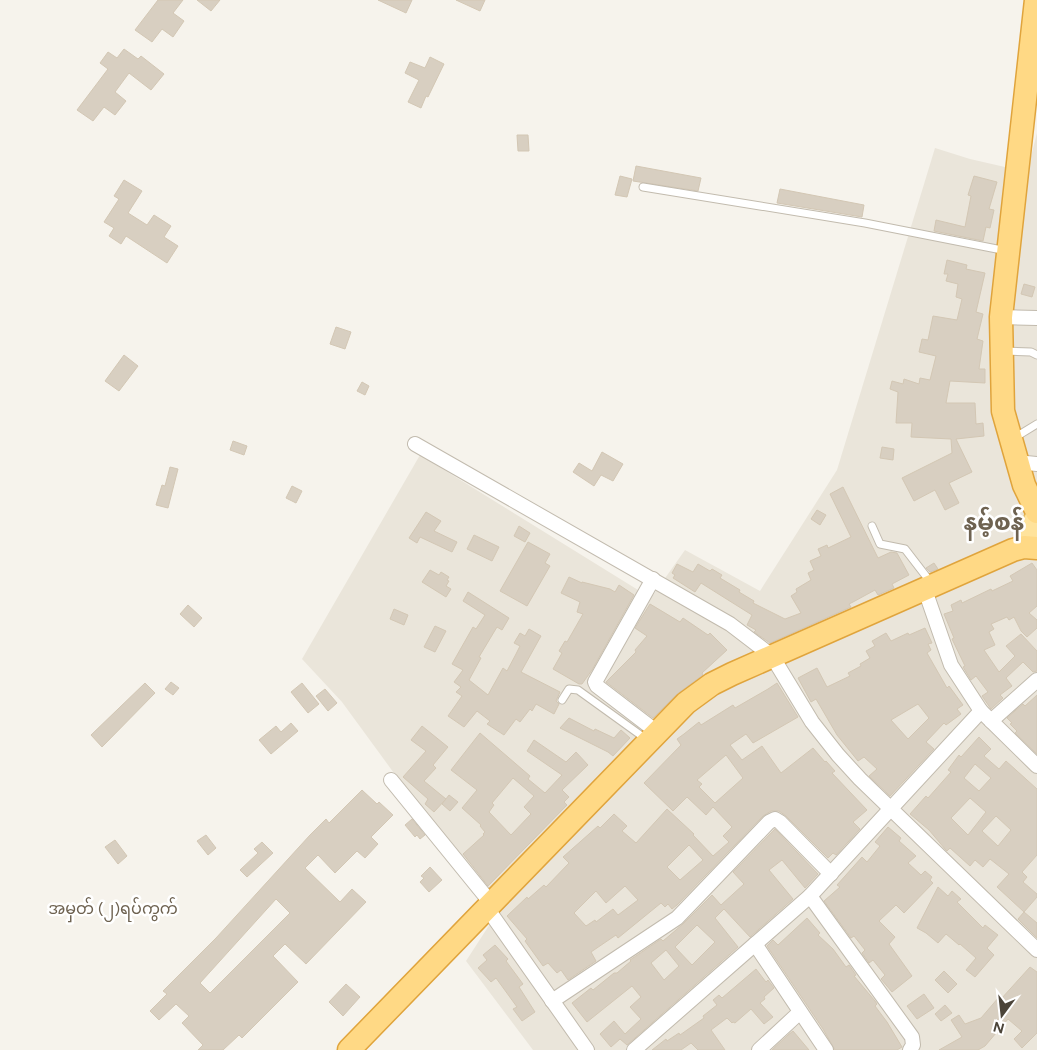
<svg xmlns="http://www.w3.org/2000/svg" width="1037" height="1050" font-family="Figtree,'Noto Sans Myanmar',sans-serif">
<rect width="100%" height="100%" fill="#f6f3ec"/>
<path fill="#eae5da" d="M1037,133V1050H533L466,961L499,910L410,795L342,702L302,659L420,455L651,598L685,550L760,591L837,470L935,148L970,159L1027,172Z"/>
<g fill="#d8cfc1" stroke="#d3c7b4" fill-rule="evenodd">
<path d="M158,0H183L173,13L184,21L173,37L162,29L152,42L135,30Z"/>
<path d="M197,0H220L211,11Z"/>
<path d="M378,0H412L406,13Z"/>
<path d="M456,0H485L480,11Z"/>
<path d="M124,49L138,59L141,56L164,74L151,90L129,73L115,92L126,101L115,115L104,107L93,121L77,110L108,69L100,63L108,52L117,58Z"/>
<path d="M430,57L444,64L428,97L426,96L421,108L408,102L419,80L405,73L410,62L425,68Z"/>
<path d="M517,135H528L529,151H518Z"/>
<path d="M636,166L701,178L698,191L633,181Z"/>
<path d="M620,176L632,179L627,197L615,195Z"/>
<path d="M974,176L997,182L989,209L994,210L990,228L986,227L983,241L934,231L936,220L965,227L971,196L968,195Z"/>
<path d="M124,180L142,191L128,213L147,225L154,215L171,226L164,237L178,246L167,263L126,236L121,244L109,236L114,228L104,222L119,199L114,196Z"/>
<path d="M780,189L864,205L862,217L777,203Z"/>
<path d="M947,260L967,265L966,269L985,273L976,312L983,314L977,339L983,341L979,369H985V383L950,381L946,403H975L976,424L983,423L984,436L956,439L972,472L949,483L959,503L945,510L935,490L914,501L902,478L952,453L951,439L911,437L912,423H896L898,392L890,389L892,381L903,384L904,379L919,384L920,378L930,380L936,356L919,352L922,339L928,340L933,316L957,320L962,299L956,297L958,284L946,281L948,274H944Z"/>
<path d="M1024,284L1035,287L1032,297L1021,294Z"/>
<path d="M336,327L351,332L345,349L330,344Z"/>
<path d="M124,355L138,366L119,391L105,381Z"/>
<path d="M362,382L369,386L365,395L357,391Z"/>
<path d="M233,441L247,446L244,455L230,450Z"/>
<path d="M882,447L894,449L893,460L880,458Z"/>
<path d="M602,452L623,464L613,481L601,475L594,486L573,472L579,463L592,471Z"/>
<path d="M170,467L178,469L168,508L156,505L162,485L165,486Z"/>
<path d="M292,486L302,491L296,503L286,498Z"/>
<path d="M843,487L878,558L891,552L897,553L909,575L892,584L894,588L878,595L875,590L853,602L849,604L851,607L770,643L754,632L756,630L747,625L752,615L701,583L695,592L673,578L675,575L672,573L677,564L693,572L698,564L710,571L712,569L722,575L720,578L740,590L739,592L754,601L753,603L785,619L801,613L791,596L797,592L796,589L811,580L808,573L814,570L810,561L821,556L818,549L827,545L828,548L851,537L830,494Z"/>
<path d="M817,510L826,515L820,525L811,519Z"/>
<path d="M426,512L441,521L434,531L457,542L452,552L420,537L417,543L409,538Z"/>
<path d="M519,526L530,533L525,542L514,536Z"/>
<path d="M474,535L499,547L492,561L467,549Z"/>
<path d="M528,542L550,554L545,563L550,566L527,606L500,591Z"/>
<path d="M934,563L938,569L930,572L926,568Z"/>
<path d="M1032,563L1037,570V606L1029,613L1037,620V628L1027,637L1021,631L1014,617L1009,620L1007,617L991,624L994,629L989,632L995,645L984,650L999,672L1015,656L1006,646L1021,634L1037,651V671L1033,672L1023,662L1006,678L1012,686L1000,695L1003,698L991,709L982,696L988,692L976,676L971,680L963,667L965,666L952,639L954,638L944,614L953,611L951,605L961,600L962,603L991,589L992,591L1013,581L1010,576Z"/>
<path d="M430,570L439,575L441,572L449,577L447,580L449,581L446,586L451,589L446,597L422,582Z"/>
<path d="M569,577L582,583V582L610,589L615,592L619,585L634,595L592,670L582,684H579L553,669L562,653L559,651L565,641L567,642L583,614L577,612L580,602L561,593Z"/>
<path d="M468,592L509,618L502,630L497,627L479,657L481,658L469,680L488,695L503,668L507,671L516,654L520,646L514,643L520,633L525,636L529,629L541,636L521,672L560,692L556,701L559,704L554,714L536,704L532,711L530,709L520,722L516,719L504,735L487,724L490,721L477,711L464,727L448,716L462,696L456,692L461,687L454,682L463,670L452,664L473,627L476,629L485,615L463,601Z"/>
<path d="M650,604L680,622L683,618L708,635L710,633L727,650L702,673L703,675L677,694L653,718L606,682L636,652L635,650L647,636L635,628Z"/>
<path d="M188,605L202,618L194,627L180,614Z"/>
<path d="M394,609L408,615L404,625L390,619Z"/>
<path d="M435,626L446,631L435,652L424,647Z"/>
<path d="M925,628L932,643L928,644L931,650L927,653L947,688L949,686L963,705L957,709L961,714L946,725L944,723L926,742L934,749L890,796L869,776L877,769L864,757L858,761L837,735L816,699L811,702L798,678L817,668L827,687L850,676L848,673L861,666L860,664L870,658L866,651L875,646L872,641L886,633L891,641L908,633L909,635ZM918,704L929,718L908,739L891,720Z"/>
<path d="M171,682L179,688L173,695L165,689Z"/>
<path d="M145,683L155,693L102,747L91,735Z"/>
<path d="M302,683L319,704L308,713L291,692Z"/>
<path d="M777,683L798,717L753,743L746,734L730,745L742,760L762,746L781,773L813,748L825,762L826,761L835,771L832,773L867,810L853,822L860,829L836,855L833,853L828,858L786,816L779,811H771L763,816L677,905L672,909L668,904L665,907L661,903L618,938L616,935L591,952L596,961L568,980L561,970L557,973L548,963L543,966L525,941L527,939L507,916L527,897L528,899L544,885L546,887L569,863L563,857L598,826L600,828L614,814L627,826L622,831L636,843L667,809L694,834L693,835L713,856L729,842L723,836L732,827L713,807L706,815L687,797L673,811L644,783L681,745L677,739L684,734L699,722L701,725L733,705L735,708L768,689ZM726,755L743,778L715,803L699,787L702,784L697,780ZM689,845L703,860L680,880L667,867ZM625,886L638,900L618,915L613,909L596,922L595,920L586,926L574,913L596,891L606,903Z"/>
<path d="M325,689L337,703L328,711L316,696Z"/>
<path d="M1037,695V754L1015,733L1017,731L1010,724L1012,723L1007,718L1023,704L1025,706Z"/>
<path d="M569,718L594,731L595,729L614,738L621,730L630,738L613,756L608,752L560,728Z"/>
<path d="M291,723L298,731L271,754L259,740L276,726L281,732Z"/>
<path d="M422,726L448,747L433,765L436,768L424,781L446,799L434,812L425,804L428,799L403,777L426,751L411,740Z"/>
<path d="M480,733L530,776L528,779L545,793L562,775L527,751L534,740L566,762L576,752L588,765L562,790L569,797L564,802L567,805L488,886L463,854L484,835L483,834L485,832L480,826L481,825L462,808L477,790L451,770ZM513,778L534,796L524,807L531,814L511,835L489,812L494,805L492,803Z"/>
<path d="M979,737L991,749L984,756L999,769L1006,761L1037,789V855L1022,872L1027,877L1023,882L1037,894V897L1024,912L997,887L1009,874L990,859L983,867L975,860L970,866L950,848L947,851L945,849L929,830L910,814L926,796L928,798L951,772L948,770L959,755L961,757ZM975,764L991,778L979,791L964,778ZM970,798L986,812L968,835L951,818ZM996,816L1011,830L998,846L982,831Z"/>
<path d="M362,790L377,804L379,802L393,815L371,837L378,844L365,858L357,851L335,873L318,855L305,868L340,902L352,889L366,902L306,964L285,944L273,956L298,982L242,1038L239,1035L223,1050H198L203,1045L182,1023L189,1016L176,1004L159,1020L150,1011L167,994L163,991L216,938L310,835L326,819L329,823ZM276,899L290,913L210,993L200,983Z"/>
<path d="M449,795L458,802L450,811L442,804Z"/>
<path d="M412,819L425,835L420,839L417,835L415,837L405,825Z"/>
<path d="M888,827L901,838L899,841L916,856L908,863L921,875L925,871L932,877L930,880L933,883L904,913L896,905L879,921L895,937L889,944L912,976L892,992L881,979L885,975L873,960L869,963L862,953L865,950L854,936L851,938L824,901L840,887L837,885L862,857L867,862L880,846L875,842Z"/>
<path d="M775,829L818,874L805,888L782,860L769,870L793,899L750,937L724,909L715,918L738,947L627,1045L620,1039L611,1047L600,1034L614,1021L625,1034L641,1019L630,1007L641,997L632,986L587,1022L572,1003L591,988L593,990L614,973H617L631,961L630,960L661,939L663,941L683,924L712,895L721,905L744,884L733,872ZM697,925L715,942L692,965L675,947ZM666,950L679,966L664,980L651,963Z"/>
<path d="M206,835L216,848L208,855L197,841Z"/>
<path d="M115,840L127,856L118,864L105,847Z"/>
<path d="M262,842L273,853L247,877L240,870L258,853L254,849Z"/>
<path d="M430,867L442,880L429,892L420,882L424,878L421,876Z"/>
<path d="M938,887L948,896L952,891L961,899L957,902L983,928L985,925L998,935L987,948L994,955L975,977L966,970L976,958L960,944L959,945L946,934L938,943L926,933L917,928Z"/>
<path d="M1024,912L1037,923V938L1018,919Z"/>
<path d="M807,918L820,933L818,935L833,949L846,967L849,965L856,975L854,976L875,1001L877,1004L875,1006L887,1022L902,1047L897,1050H835L823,1029L767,946L773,940L778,945Z"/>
<path d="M495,945L508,959L506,961L523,984L519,987L535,1012L522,1021L513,1009L517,1007L496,978L491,982L478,968L487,960L483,955Z"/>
<path d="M1030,967L1037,972V1033L1022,1048L1014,1039L1022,1031L1008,1019L985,1046L978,1050H939L962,1037L951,1020L959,1015L965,1024L981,1018L999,997L1001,999Z"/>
<path d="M756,969L766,982L768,980L774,988L764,997L765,999L760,1003L773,1017L764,1024L751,1009L735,1023L733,1022L732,1023L727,1018L711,1030L725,1050H698L691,1043L681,1050H652L666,1039L667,1041L679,1033L680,1035L704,1018L703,1016L717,1005L713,1000L719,995L722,998Z"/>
<path d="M944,971L957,984L948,993L935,980Z"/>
<path d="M346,984L360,997L343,1016L329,1002Z"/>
<path d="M924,994L934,1008L917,1019L907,1006Z"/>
<path d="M945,1005L952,1013L941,1021L935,1014Z"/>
<path d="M793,1031L809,1050H772L788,1035Z"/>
</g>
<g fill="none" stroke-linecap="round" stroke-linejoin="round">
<defs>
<g id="service">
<path d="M643,187L865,223L1007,251"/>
<path d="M1006,351L1031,352L1037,355"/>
<path d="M1014,438L1037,424"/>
<path d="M872,526L880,544L905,549L932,584"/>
<path d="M562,700L569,689L578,690L646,739"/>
</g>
<g id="minor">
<path d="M1001,317L1037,318"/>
<path d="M415,444L730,624L772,656L812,722L838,755L860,779L1037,950"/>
<path d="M1016,462L1037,464"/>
<path d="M653,579L595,682L597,686L657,732"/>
<path d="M925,590L951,665L981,711L1037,766"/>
<path d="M991,721L1037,680"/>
<path d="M391,780L491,903"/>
<path d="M810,896L912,1037L913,1045L910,1050"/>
<path d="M487,908L587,1050"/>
<path d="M755,944L826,1050"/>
<path d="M552,1001L677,918L769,822L775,819L780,822L831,874"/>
<path d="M634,1050L810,896L981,711"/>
<path d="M759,1050L800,1012"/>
</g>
<path id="primary" d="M1024,547L1037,514"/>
<g id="trunk">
<path d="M1036,0L1001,317L1003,411L1024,485L1037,512"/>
<path d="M349,1050L686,703L712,684L732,674L1013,550L1024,547L1037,548"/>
</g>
</defs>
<use href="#service" stroke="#c2bbae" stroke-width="9"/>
<use href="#minor" stroke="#c2bbae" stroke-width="16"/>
<use href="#primary" stroke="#e6c16a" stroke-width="24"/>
<use href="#trunk" stroke="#e0a43c" stroke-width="25"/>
<use href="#service" stroke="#fff" stroke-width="7"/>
<use href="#minor" stroke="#fff" stroke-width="14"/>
<use href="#primary" stroke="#ffe39c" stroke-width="21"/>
<use href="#trunk" stroke="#ffd985" stroke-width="22"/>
</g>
<g text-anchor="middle" stroke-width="5" stroke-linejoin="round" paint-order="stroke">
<g font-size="16" fill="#6e6250" stroke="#fff">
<text x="113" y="914">အမှတ် (၂)ရပ်ကွက်</text>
</g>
<g font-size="24" font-weight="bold" fill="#6e6250" stroke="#fff">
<text x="994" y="530">နမ့်စန်</text>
</g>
</g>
<g transform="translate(1002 1015) rotate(195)" stroke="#ffffff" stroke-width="4" paint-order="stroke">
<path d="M0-4L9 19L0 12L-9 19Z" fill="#4b4439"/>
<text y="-8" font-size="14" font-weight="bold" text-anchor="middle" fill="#4b4439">N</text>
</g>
</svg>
